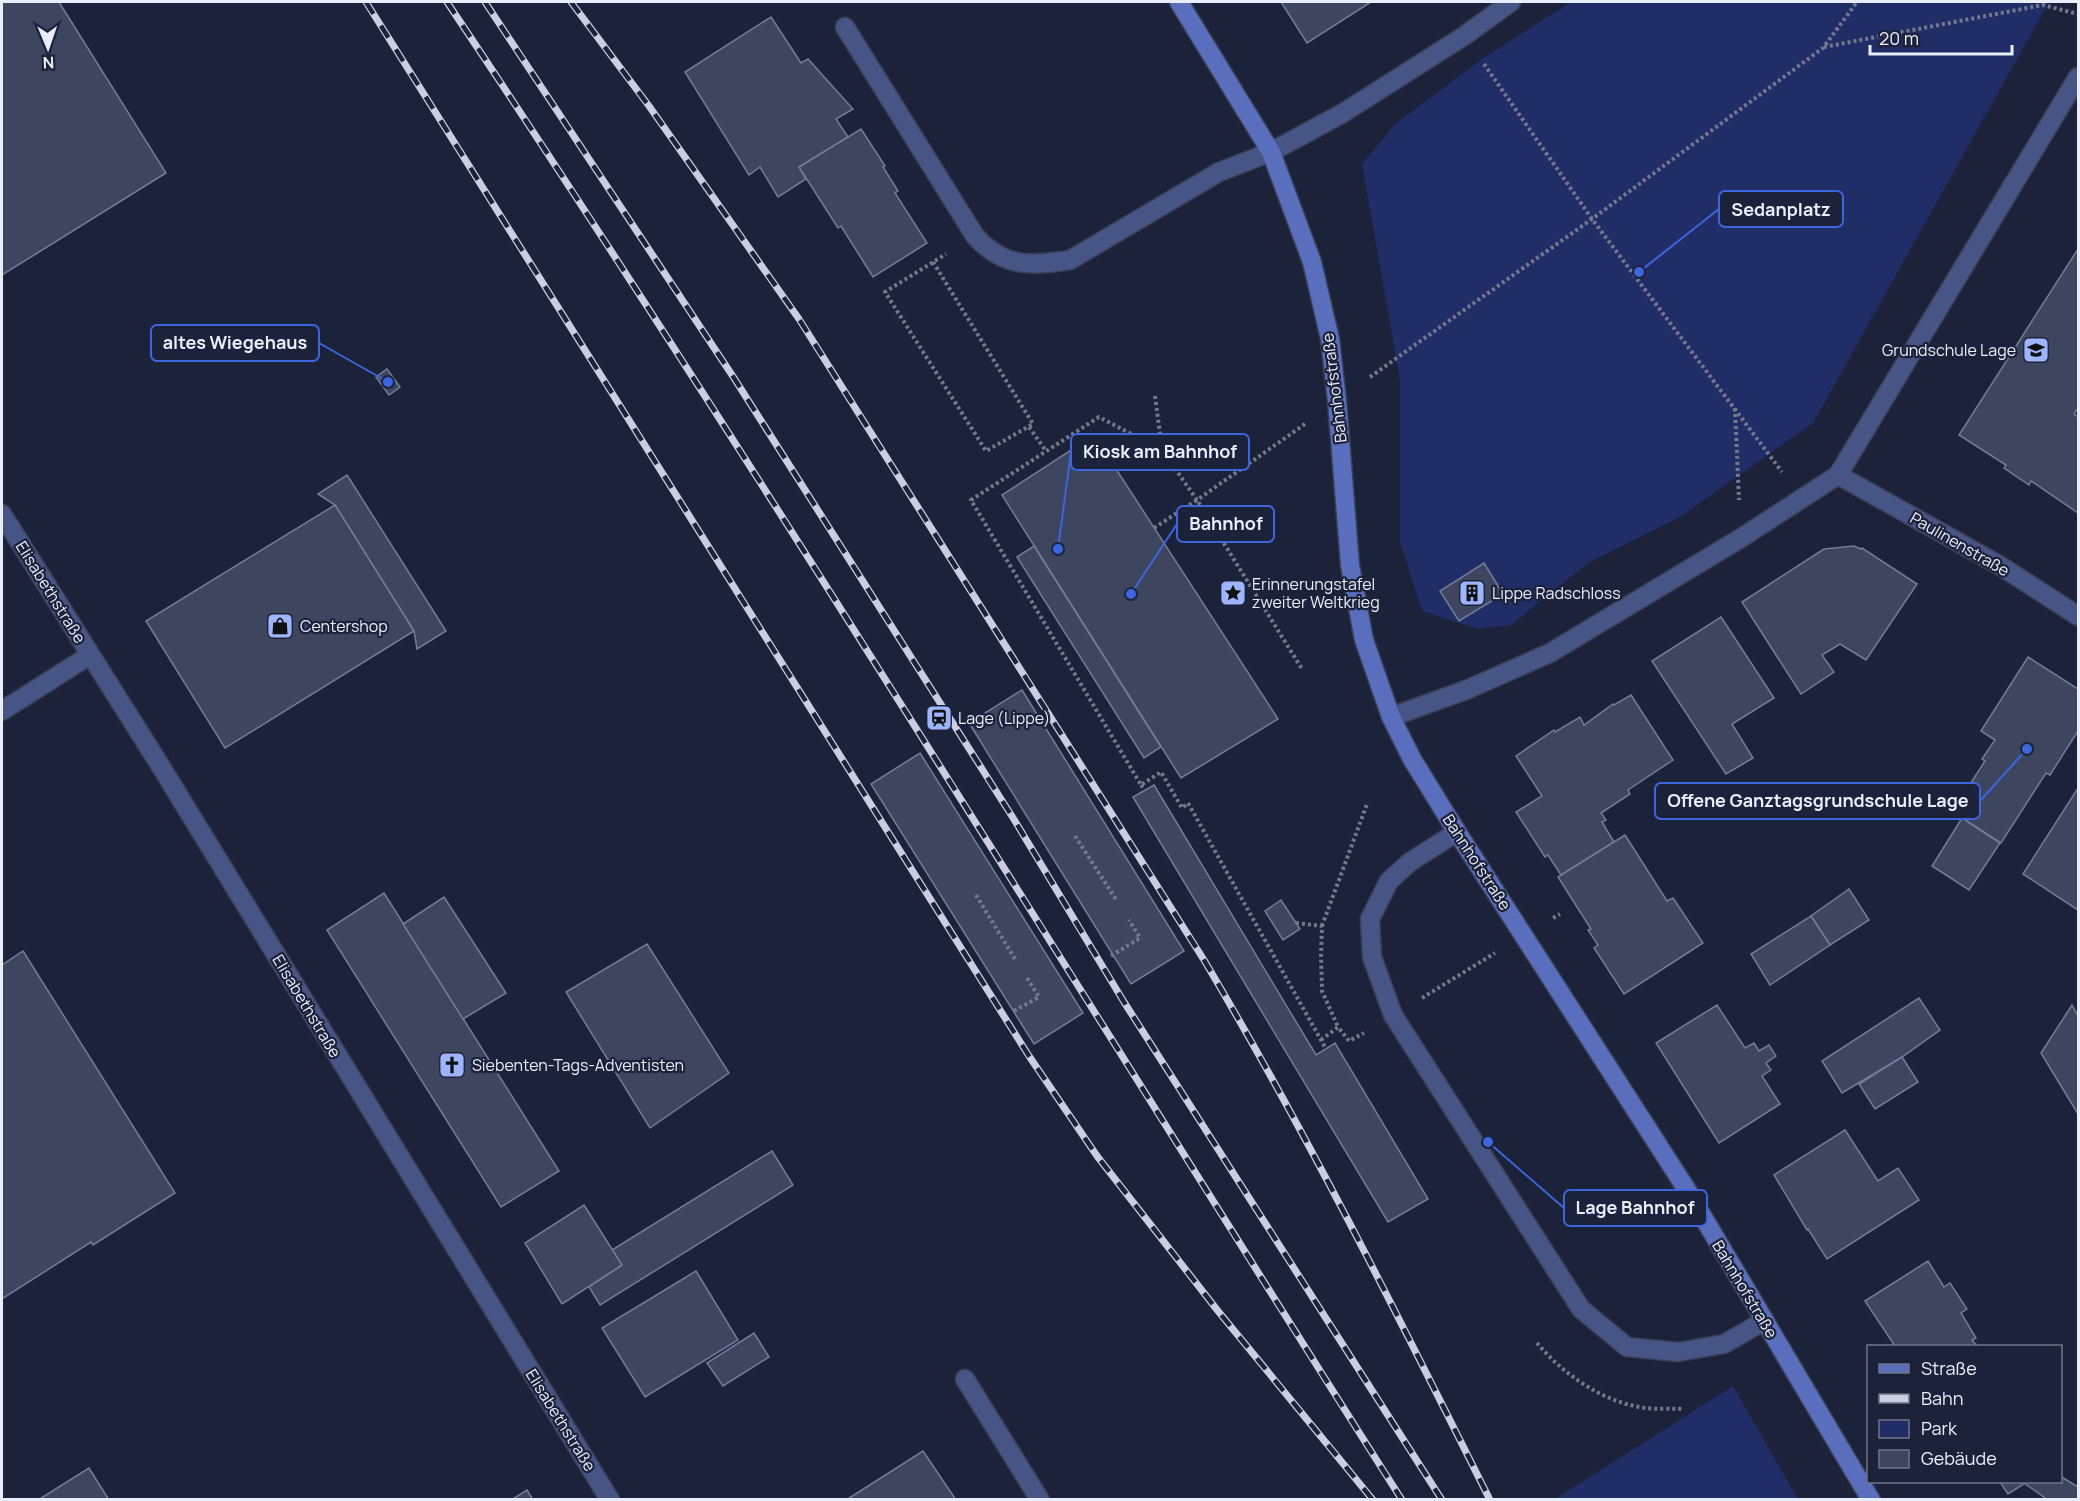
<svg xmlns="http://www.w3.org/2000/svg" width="2080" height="1501" font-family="Manrope,sans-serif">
<rect width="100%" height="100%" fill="#1c2239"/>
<g fill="#212d66">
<path d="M1571,2H2049L1813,423L1680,517L1588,563L1511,625L1478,629L1422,611L1400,542V380L1362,164L1395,124L1482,59Z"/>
<path d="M1733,1386L1798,1499H1555Z"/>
</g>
<g fill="#3e465f" stroke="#737c98" stroke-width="1.5">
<path d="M2,2H59L166,173L2,275Z"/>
<path d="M1281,2H1371L1307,43Z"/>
<path d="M771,17L801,63L808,59L853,109L836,119L848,137L799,167L806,179L778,197L760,167L749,175L685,72Z"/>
<path d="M861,129L885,166L883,167L898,191L895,193L927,243L873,277L841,226L838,228L799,167Z"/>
<path d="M2078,249V408L2074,414L2078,417V513L2031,481L2029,485L2004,468L2006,465L1959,435Z"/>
<path d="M387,369L400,387L389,395L376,377Z"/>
<path d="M1094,435L1278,719L1181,778L1002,495Z"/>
<path d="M347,475L446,631L417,649L414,631L335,505L318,494Z"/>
<path d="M335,505L414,631L225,748L146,621Z"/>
<path d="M1034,546L1161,747L1144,758L1017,557Z"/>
<path d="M1854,546L1861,549L1862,548L1917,584L1866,660L1840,644L1822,655L1834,672L1801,694L1742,602L1824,549Z"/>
<path d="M1484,563L1503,594L1459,621L1440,591Z"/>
<path d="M1721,617L1774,698L1732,724L1753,758L1726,774L1652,661Z"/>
<path d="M2028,657L2078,689V731L2050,775L2046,773L2001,843L1952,812L1985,761L1982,759L1995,740L1981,731Z"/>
<path d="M1022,690L1184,951L1131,984L969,723Z"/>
<path d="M1631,695L1673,760L1628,790L1630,794L1601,813L1606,820L1602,822L1614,842L1561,875L1548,855L1545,857L1516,812L1542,796L1516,756L1554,730L1555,732L1580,717L1584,725L1613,704L1614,705Z"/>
<path d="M920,753L1083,1013L1034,1044L871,784Z"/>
<path d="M1154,785L1316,1055L1335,1043L1428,1199L1388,1222L1133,797Z"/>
<path d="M2078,788V910L2023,874Z"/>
<path d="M1962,818L2000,843L1969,890L1932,866Z"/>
<path d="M1625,835L1667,901L1673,898L1703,943L1624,994L1594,948L1598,945L1588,930L1591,929L1558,877Z"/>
<path d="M1849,889L1869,920L1830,945L1811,916Z"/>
<path d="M384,893L559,1171L501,1207L327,930Z"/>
<path d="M444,897L506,993L463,1019L403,924Z"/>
<path d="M1281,900L1300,929L1283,940L1265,911Z"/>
<path d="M1811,916L1830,945L1770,985L1751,954Z"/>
<path d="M647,944L729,1073L650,1128L566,992Z"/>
<path d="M23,951L175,1193L93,1245L91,1242L2,1299V965Z"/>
<path d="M1919,998L1940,1030L1902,1057L1842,1093L1822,1061Z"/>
<path d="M1717,1005L1745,1048L1754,1043L1759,1051L1769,1045L1776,1056L1766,1063L1771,1070L1762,1076L1780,1104L1719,1143L1656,1043Z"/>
<path d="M2072,1005L2078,1016V1114L2041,1053Z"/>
<path d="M1902,1057L1918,1082L1875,1109L1859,1084Z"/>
<path d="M1845,1130L1878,1181L1898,1168L1919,1200L1827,1259L1808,1229L1807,1230L1774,1175Z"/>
<path d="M772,1151L793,1185L600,1305L589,1287L622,1265L612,1250Z"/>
<path d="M584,1205L622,1265L562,1304L525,1243Z"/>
<path d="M1928,1261L1944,1287L1950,1283L1967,1309L1961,1313L1976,1338L1972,1340L1977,1346H1895L1865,1301Z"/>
<path d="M696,1271L738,1340L645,1397L602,1328Z"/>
<path d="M754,1333L769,1357L723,1386L707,1363Z"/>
<path d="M923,1451L956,1500H846Z"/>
<path d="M89,1468L109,1500H38Z"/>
<path d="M2060,1476L2078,1487V1500H2048L2024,1483L2027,1482H2060Z"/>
<path d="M2000,1482H2027L2008,1494Z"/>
<path d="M527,1490L533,1500H511Z"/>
</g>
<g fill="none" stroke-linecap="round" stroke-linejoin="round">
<defs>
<g id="lane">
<path d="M845,27L975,236C1004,268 1029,266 1070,260L1219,172L1271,152"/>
<path d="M1457,832L1410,862L1389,881L1370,919L1372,957L1393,1015L1581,1309L1627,1347L1678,1352L1724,1344L1764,1321"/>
<path d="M965,1379L1040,1500"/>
</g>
<g id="street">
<path d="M1271,152L1343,113L1464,36L1511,2"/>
<path d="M1838,475L1999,565L2078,616"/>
<path d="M2,514L163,770L610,1500"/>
<path d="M2,711L90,655"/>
<path d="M1391,717L1466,690L1550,653L1741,538L1838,475L2078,77"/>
</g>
<path id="secondary" d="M1179,2L1271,152L1312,262L1330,339L1337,401L1350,565L1364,640L1391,717L1412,759L1457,832L1687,1190L1871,1500"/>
</defs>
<use href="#lane" stroke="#393f55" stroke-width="21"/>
<use href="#street" stroke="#393f55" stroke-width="21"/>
<use href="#secondary" stroke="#393f55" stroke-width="21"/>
<g stroke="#73798d" stroke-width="4" stroke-dasharray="3 3" stroke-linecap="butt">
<path d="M1824,47L2043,5L2078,14"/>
<path d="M1484,64L1592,219L1782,472"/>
<path d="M933,262L1033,424L986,451L885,292L946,254"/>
<path d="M1370,377L1592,219L1823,48L1857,2"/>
<path d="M1155,396L1162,449"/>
<path d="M1735,408L1739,500"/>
<path d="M1305,424L1197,500L1162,450L1099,417L971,500L1141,785L1161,772L1182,808L1188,803L1326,1049"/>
<path d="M1029,427L1046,451"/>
<path d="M1154,528L1197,500L1302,669"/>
<path d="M1141,785L1145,790"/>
<path d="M1075,836L1117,901"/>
<path d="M976,895L1015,959"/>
<path d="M1553,918L1560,914"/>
<path d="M1296,923L1322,926L1321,955L1322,991L1338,1027"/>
<path d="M1322,926L1367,804"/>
<path d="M1111,956L1140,938L1129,920"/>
<path d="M1422,998L1495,953"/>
<path d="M1014,1011L1039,997L1027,978"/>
<path d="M1321,1040L1338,1027L1349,1041L1364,1033"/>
<path d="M1537,1343C1562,1373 1600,1400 1639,1407C1653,1410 1668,1408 1682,1409"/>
</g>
<use href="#lane" stroke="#465486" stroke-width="18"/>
<use href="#street" stroke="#465486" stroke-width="18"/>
<use href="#secondary" stroke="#596ebd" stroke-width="18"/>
<defs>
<g id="rail">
<path d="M366,2L1029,1056L1097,1156L1218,1311L1373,1500"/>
<path d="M447,2C776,494 1084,1000 1402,1500"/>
<path d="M485,2L734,378L1015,821L1124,1002L1442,1500"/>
<path d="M571,2L649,106L799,319L1204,960C1308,1135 1399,1318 1490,1500"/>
</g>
</defs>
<use href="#rail" stroke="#c9cfe0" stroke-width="7"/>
<use href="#rail" stroke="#1c2239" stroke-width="4.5" stroke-dasharray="14" stroke-linecap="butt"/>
</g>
<defs>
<symbol id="school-square" viewBox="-11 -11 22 22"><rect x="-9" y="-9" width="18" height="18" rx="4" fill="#9eb4fd" stroke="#1c2239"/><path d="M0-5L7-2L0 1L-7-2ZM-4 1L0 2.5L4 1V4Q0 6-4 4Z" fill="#111"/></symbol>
<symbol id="sight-square" viewBox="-11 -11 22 22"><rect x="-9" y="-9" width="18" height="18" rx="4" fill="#9eb4fd" stroke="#1c2239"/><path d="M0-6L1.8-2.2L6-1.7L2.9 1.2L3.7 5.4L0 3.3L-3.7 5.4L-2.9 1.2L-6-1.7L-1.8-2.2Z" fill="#111"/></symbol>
<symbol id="building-square" viewBox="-11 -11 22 22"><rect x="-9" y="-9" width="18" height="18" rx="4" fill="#9eb4fd" stroke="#1c2239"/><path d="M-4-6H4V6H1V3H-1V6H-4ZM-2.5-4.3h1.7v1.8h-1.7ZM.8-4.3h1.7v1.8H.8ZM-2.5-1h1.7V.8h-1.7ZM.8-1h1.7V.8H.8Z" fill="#111"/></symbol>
<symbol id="shop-square" viewBox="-11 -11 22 22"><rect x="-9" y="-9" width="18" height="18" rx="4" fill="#9eb4fd" stroke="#1c2239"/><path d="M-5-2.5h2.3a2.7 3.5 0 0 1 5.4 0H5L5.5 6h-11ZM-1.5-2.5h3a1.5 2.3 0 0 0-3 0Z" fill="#111"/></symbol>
<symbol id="station-square" viewBox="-11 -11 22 22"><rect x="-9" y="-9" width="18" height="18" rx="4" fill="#9eb4fd" stroke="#1c2239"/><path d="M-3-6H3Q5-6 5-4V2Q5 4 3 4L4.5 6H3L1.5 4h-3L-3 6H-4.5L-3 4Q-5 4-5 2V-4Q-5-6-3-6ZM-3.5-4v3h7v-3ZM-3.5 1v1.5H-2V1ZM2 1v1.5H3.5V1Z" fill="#111"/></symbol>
<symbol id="church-square" viewBox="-11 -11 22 22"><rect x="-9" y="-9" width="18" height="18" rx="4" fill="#9eb4fd" stroke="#1c2239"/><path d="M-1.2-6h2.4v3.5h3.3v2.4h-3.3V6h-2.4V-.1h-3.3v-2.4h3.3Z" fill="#111"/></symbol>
</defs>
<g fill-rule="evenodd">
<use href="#school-square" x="2021" y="335" width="30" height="30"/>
<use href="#sight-square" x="1218" y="578" width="30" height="30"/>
<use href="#building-square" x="1457" y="578" width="30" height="30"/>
<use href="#shop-square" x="265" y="611" width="30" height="30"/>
<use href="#station-square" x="924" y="703" width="30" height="30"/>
<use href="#church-square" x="437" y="1050" width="30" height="30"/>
</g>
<g text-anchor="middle" stroke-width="4.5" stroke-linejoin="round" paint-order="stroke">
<g font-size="16" fill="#e8eefe" stroke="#1c2239" text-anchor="start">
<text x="2016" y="356" text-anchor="end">Grundschule Lage</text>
<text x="1252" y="590">Erinnerungstafel<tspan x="1252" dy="18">zweiter Weltkrieg</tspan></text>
<text x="1492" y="599">Lippe Radschloss</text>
<text x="300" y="632">Centershop</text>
<text x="958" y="724">Lage (Lippe)</text>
<text x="472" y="1071">Siebenten-Tags-Adventisten</text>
</g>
<g font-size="16" fill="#e8eefe" stroke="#1c2239">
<text transform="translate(1334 388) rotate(-97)" y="6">Bahnhofstraße</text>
<text transform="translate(1960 544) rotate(30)" y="6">Paulinenstraße</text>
<text transform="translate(51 592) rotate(58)" y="6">Elisabethstraße</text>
<text transform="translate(1477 862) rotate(57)" y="6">Bahnhofstraße</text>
<text transform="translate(307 1006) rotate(59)" y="6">Elisabethstraße</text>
<text transform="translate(1745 1289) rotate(59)" y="6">Bahnhofstraße</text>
<text transform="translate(561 1420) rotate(58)" y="6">Elisabethstraße</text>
</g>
</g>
<path fill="none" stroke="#3b66de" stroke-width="2" d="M1639 272L1719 209M388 382L319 343M1058 549L1071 452M1131 594L1177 524M2027 749L1980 801M1488 1142L1564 1208"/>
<g fill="#3b66de" stroke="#1c2239" stroke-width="2">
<circle cx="1639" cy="272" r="6"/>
<circle cx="388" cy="382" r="6"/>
<circle cx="1058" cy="549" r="6"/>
<circle cx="1131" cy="594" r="6"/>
<circle cx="2027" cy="749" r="6"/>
<circle cx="1488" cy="1142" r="6"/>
</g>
<g fill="#1c2239" stroke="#3b66de" stroke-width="2">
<rect x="1719" y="191" width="124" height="36" rx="6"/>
<rect x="151" y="325" width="168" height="36" rx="6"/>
<rect x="1071" y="434" width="178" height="36" rx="6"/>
<rect x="1177" y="506" width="97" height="36" rx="6"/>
<rect x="1655" y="783" width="325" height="36" rx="6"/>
<rect x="1564" y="1190" width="143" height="36" rx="6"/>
</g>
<g font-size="18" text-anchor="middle" font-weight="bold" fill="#e8eefe">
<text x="1781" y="216">Sedanplatz</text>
<text x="235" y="349">altes Wiegehaus</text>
<text x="1160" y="458">Kiosk am Bahnhof</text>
<text x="1226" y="530">Bahnhof</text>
<text x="1818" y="807">Offene Ganztagsgrundschule Lage</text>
<text x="1635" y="1214">Lage Bahnhof</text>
</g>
<rect width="2080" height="1501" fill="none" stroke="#e8eefe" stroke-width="6"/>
<rect x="1867" y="1345" width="195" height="138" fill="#1c2239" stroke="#6e7488" stroke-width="1.5"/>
<rect x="1879" y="1364" width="30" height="9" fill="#596ebd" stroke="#6e7488" stroke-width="1.5"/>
<text x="1921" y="1375" font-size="18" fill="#e8eefe">Straße</text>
<rect x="1879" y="1394" width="30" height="9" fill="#c9cfe0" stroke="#6e7488" stroke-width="1.5"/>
<text x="1921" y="1405" font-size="18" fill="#e8eefe">Bahn</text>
<rect x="1879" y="1420" width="30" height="18" fill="#212d66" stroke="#6e7488" stroke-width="1.5"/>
<text x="1921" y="1435" font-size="18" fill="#e8eefe">Park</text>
<rect x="1879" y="1450" width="30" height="18" fill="#3e465f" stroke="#6e7488" stroke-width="1.5"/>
<text x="1921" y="1465" font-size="18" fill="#e8eefe">Gebäude</text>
<g transform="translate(48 48) rotate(178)" stroke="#1c2239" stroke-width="4.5" paint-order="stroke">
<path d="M0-4.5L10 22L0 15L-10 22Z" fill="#e8eefe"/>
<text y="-9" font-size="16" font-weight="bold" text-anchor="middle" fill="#e8eefe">N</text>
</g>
<path d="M1870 45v9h142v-9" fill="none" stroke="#e8eefe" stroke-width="3"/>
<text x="1879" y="45" font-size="18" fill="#e8eefe" stroke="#1c2239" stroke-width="4.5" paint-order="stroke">20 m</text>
</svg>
